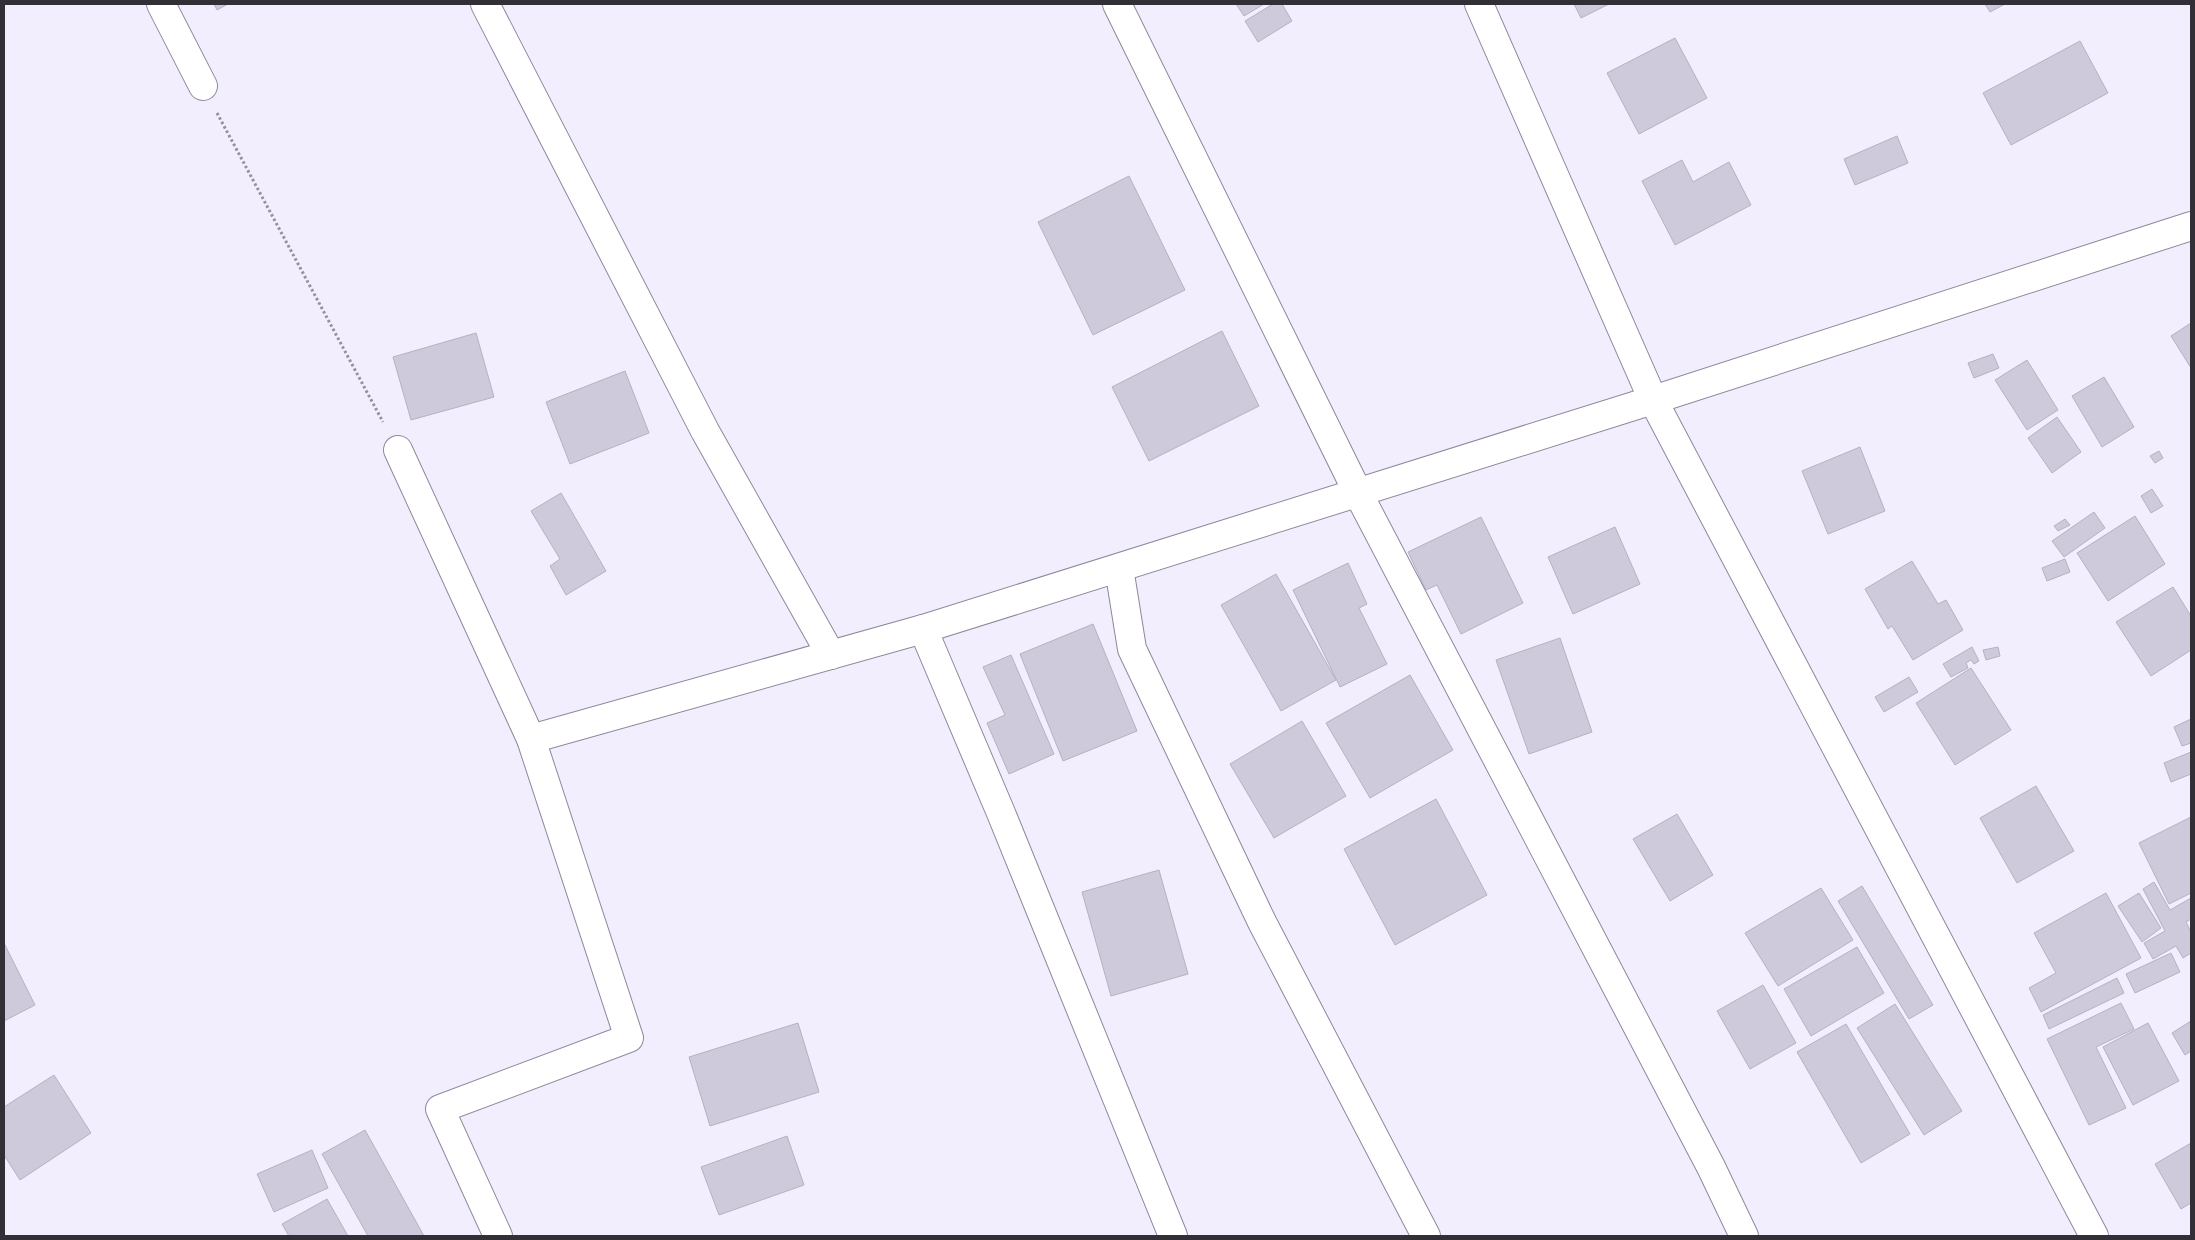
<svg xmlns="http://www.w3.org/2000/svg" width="2195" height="1240" font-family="Cabin,sans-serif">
<rect width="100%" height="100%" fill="#f3eefe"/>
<g fill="#cfc9dc" stroke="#b6b0c3">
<path d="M214,4H228L217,10Z"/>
<path d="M1236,4H1264L1244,16Z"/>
<path d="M1273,4H1282L1292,21L1258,42L1245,21Z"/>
<path d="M1574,4H1609L1581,18Z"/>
<path d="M1985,4H2005L1990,12Z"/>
<path d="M1675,38L1707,98L1639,134L1607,73Z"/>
<path d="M2080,41L2108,93L2011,145L1983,93Z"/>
<path d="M1897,136L1908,163L1855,185L1844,159Z"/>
<path d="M1682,160L1693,182L1729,162L1751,205L1675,245L1642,181Z"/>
<path d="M1129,176L1185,290L1093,335L1038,222Z"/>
<path d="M2191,323V368L2171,336Z"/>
<path d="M1222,331L1259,406L1149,461L1112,387Z"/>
<path d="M476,333L494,397L411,420L393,357Z"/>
<path d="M1993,354L1999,368L1974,378L1968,363Z"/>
<path d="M2027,360L2058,410L2027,430L1995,380Z"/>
<path d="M625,371L649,433L570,464L546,402Z"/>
<path d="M2104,377L2134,427L2102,447L2072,396Z"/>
<path d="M2057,417L2081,452L2052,473L2028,438Z"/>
<path d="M1860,447L1885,511L1828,534L1802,471Z"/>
<path d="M2159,451L2163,458L2155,463L2150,456Z"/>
<path d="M2152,489L2163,506L2151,513L2141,496Z"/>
<path d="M561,493L606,571L566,595L550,566L560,559L531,511Z"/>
<path d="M2094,512L2105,528L2064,557L2052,541Z"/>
<path d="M2135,516L2165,564L2108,601L2077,553Z"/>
<path d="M1481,517L1523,603L1461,634L1437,585L1426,590L1408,552Z"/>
<path d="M2065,519L2070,525L2058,531L2054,526Z"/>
<path d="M1615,527L1640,584L1573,614L1548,557Z"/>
<path d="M2065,559L2070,572L2047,581L2042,568Z"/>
<path d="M1912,561L1938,604L1946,600L1963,630L1913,660L1892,626L1888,629L1865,589Z"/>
<path d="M1348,563L1367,604L1359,608L1387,664L1340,687L1293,590Z"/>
<path d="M1276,574L1336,680L1281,711L1221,605Z"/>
<path d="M2173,587L2191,616V650L2151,676L2116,622Z"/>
<path d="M1093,624L1137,731L1063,761L1020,654Z"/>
<path d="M1560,638L1592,732L1529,754L1496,660Z"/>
<path d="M1972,647L1979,661L1974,664L1971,660L1966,663L1968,668L1951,677L1943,664Z"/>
<path d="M1998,647L2000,656L1986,660L1983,650Z"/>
<path d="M1011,655L1054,754L1009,774L987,723L1005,715L983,667Z"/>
<path d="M1971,668L2011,730L1955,765L1916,703Z"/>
<path d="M1410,675L1453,750L1370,798L1326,723Z"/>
<path d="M1909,677L1918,692L1884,712L1875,697Z"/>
<path d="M2191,719V743L2182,746L2174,727Z"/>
<path d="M1302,721L1346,796L1274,838L1230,764Z"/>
<path d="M2191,752V774L2171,782L2164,763Z"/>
<path d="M2036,786L2074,851L2017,883L1980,818Z"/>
<path d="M1436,799L1487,895L1395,945L1344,849Z"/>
<path d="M1677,814L1713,875L1670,901L1633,839Z"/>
<path d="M2191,817V893L2169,904L2139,843Z"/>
<path d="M1159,870L1188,974L1111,996L1082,892Z"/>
<path d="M2154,882L2170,910L2191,898V919L2186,922L2191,932V953L2183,958L2176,946L2153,959L2144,943L2165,931L2143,889Z"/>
<path d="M1862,886L1933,1005L1909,1019L1838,901Z"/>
<path d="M1821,888L1853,940L1778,986L1745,933Z"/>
<path d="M2106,893L2141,958L2041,1012L2029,988L2056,973L2034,933Z"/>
<path d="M2139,893L2161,928L2142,942L2118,906Z"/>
<path d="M4,943L35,1005L4,1021Z"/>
<path d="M1857,947L1884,993L1811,1036L1784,989Z"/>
<path d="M2171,953L2180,972L2135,993L2126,974Z"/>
<path d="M2117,978L2124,993L2049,1029L2043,1015Z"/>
<path d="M1763,985L1796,1043L1750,1069L1717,1011Z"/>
<path d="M2121,1003L2134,1029L2096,1047L2126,1108L2089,1125L2047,1039Z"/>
<path d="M1895,1004L1962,1111L1924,1135L1857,1028Z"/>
<path d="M2191,1021V1051L2185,1055L2172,1033Z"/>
<path d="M798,1023L819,1092L710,1126L689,1057Z"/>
<path d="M2148,1023L2179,1081L2133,1105L2103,1047Z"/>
<path d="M1846,1024L1910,1134L1861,1163L1797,1052Z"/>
<path d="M54,1075L91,1133L20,1180L4,1155V1107Z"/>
<path d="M365,1130L424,1236H368L322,1154Z"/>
<path d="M787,1136L804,1185L719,1215L701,1167Z"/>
<path d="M2191,1143V1203L2181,1209L2155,1164Z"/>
<path d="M312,1150L328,1188L274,1212L257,1174Z"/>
<path d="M327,1199L348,1236H289L282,1224Z"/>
</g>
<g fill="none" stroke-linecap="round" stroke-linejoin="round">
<defs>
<g id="minor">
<path d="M161,4L203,86"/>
<path d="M485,4L705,431L831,655"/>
<path d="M1117,4L1358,493L1711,1167L1744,1236"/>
<path d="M1479,4L1653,400L2094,1236"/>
<path d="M398,450L531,739L629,1038L440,1109L498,1236"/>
<path d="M1119,568L1132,649L1262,922L1426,1236"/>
<path d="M923,629L1001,813L1173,1236"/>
<path d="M531,739L923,629L1653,400L2191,226"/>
</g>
</defs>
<use href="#minor" stroke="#8e889a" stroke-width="30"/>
<path stroke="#94909c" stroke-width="3" stroke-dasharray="2.5 2.5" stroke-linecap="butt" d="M217,113L383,422"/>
<use href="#minor" stroke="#fff" stroke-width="28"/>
</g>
<rect width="2195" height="1240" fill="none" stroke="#322f37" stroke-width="10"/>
</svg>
